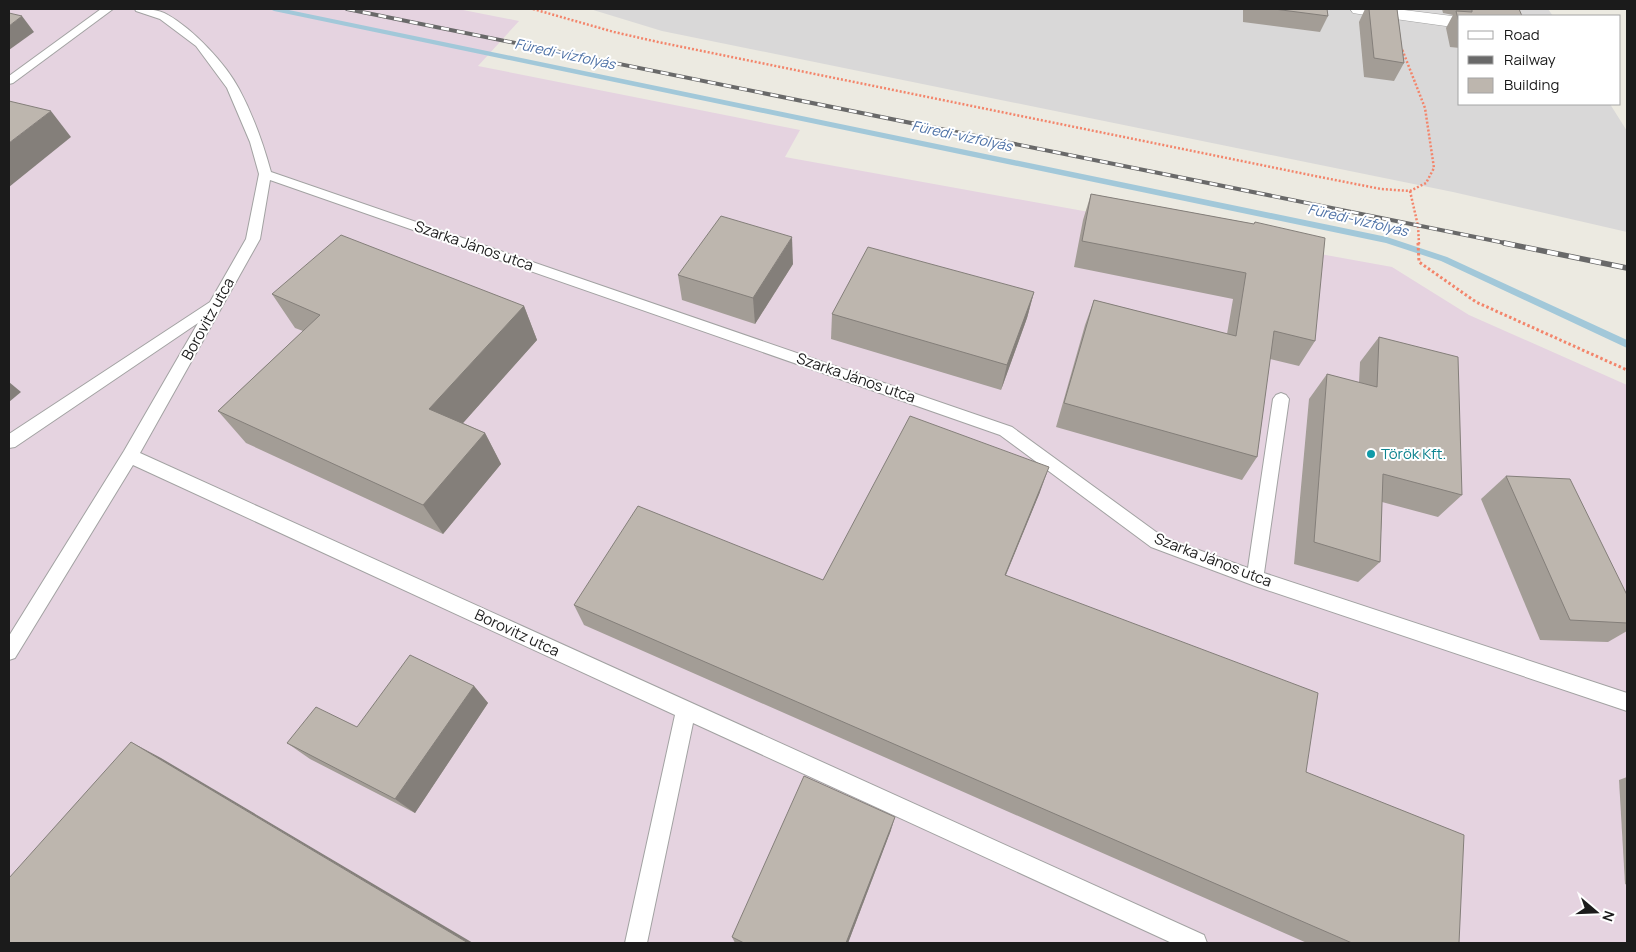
<svg xmlns="http://www.w3.org/2000/svg" width="1636" height="952" font-family="Manrope,sans-serif">
<rect width="100%" height="100%" fill="#eceae1"/>
<path fill="#d9d8d8" d="M590,9H1548L1553,16H1460V104H1610L1627,131V232L1453,192L662,31Z"/>
<path fill="#e5d3e0" d="M9,9H458L519,21L478,66L800,130L785,157L1392,267L1469,315L1627,385V943H9Z"/>
<g fill="none" stroke-linecap="round" stroke-linejoin="round">
<path fill="#a2c8d9" fill-rule="evenodd" d="M270,9H284L1387,237L1447,257L1627,340V348L1441,261L1386,243L274,11Z"/>
<defs>
<g id="service">
<path d="M101,9H113L13,83L9,84V76Z"/>
<path d="M135,9C146,9 158,9 168,15C193,29 226,64 239,89C253,115 263,143 271,172L1012,427L1163,537L1248,568L1273,399L1276,395L1281,393L1286,395L1289,399L1264,573L1627,693V711L1255,586L1151,547L1000,435L270,180L260,239L140,453L1204,935L1207,943H1172L693,723L647,943H625L675,715L133,465L15,658L9,660V636L124,451L198,323L15,447L9,448V434L210,302L246,239L259,174L250,142L227,88L196,46L160,19L136,11Z"/>
</g>
<path id="minor" d="M1350,9H1396L1460,17V28L1359,14L1353,13Z"/>
</defs>
<use href="#service" stroke="#a2a2a2" stroke-width="2"/>
<use href="#minor" stroke="#a2a2a2" stroke-width="1"/>
<g stroke="#f3856b" stroke-width="2.5" stroke-dasharray="2 2" stroke-linecap="butt">
<path d="M533,9L614,32L658,42L1320,177L1381,189L1410,191L1426,183L1434,168L1425,108L1402,49"/>
<path d="M1410,191L1418,226L1419,244"/>
</g>
<path stroke="#f3856b" stroke-width="3" stroke-dasharray="2.5 2.5" stroke-linecap="butt" d="M1418,243L1419,262L1476,302L1627,370"/>
<use href="#service" fill="#fff" fill-rule="evenodd"/>
<use href="#minor" fill="#fff" fill-rule="evenodd"/>
<defs>
<path id="rail-far1" d="M347,9L1510,244"/>
<path id="rail" d="M1504,243L1627,268"/>
</defs>
<use href="#rail-far1" stroke="#696969" stroke-width="4"/>
<use href="#rail" stroke="#696969" stroke-width="5.5"/>
<use href="#rail-far1" stroke="#fff" stroke-width="2.5" stroke-dasharray="8" stroke-linecap="butt"/>
<use href="#rail" stroke="#fff" stroke-width="4" stroke-dasharray="11" stroke-linecap="butt"/>
</g>
<g fill="#a39d96">
<path d="M1243,9H1327L1328,16L1320,32L1243,22Z"/>
<path d="M1365,9H1397L1404,63L1394,81L1364,77L1359,22Z"/>
<path d="M1442,9H1519L1460,16V48L1450,47L1446,28L1453,15L1443,13Z"/>
<path d="M1091,194L1254,224L1255,222L1315,341L1299,366L1270,359L1257,457L1242,480L1056,427L1085,325L1094,300L1227,334L1233,299L1074,267L1083,220Z"/>
<path d="M793,264L755,324L682,300L678,275Z"/>
<path d="M1034,292L1027,318L1001,390L831,339L832,314Z"/>
<path d="M272,294L524,306L537,340L463,423L485,433L501,464L443,534L246,443L218,411L303,331L295,328Z"/>
<path d="M1379,337L1462,495L1438,517L1382,502L1380,562L1358,582L1294,564L1309,399L1327,374L1359,383L1360,362Z"/>
<path d="M1506,476L1627,595V631L1608,642L1540,640L1481,499Z"/>
<path d="M1040,492L1006,575L1306,772L1459,943H1307L584,625L574,605L823,580Z"/>
<path d="M474,686L488,703L415,813L310,759L287,743L357,727Z"/>
<path d="M1627,777V885L1625,884L1619,780Z"/>
<path d="M891,830L848,943H735L732,937Z"/>
</g>
<g fill="#847f7a">
<path d="M22,16L34,32L9,50V26Z"/>
<path d="M51,111L71,137L9,187V143Z"/>
<path d="M792,237L793,264L755,324L753,298Z"/>
<path d="M1034,292L1027,318L1001,390L1007,365Z"/>
<path d="M524,306L537,340L447,441L429,409Z"/>
<path d="M9,382L21,392L9,402Z"/>
<path d="M485,433L501,464L443,534L423,505Z"/>
<path d="M1049,467L1040,492L997,596L1005,575Z"/>
<path d="M474,686L488,703L415,813L395,799Z"/>
<path d="M131,742L161,758L473,943H468Z"/>
<path d="M895,817L891,830L848,943H846Z"/>
</g>
<g fill="#bdb6ae" stroke="#847f7a">
<path d="M1274,9H1327L1328,16Z"/>
<path d="M1369,9H1397L1404,63L1374,58Z"/>
<path d="M1472,9H1519L1522,16H1460V26L1456,11L1472,12Z"/>
<path d="M9,13L22,16L9,26Z"/>
<path d="M9,101L51,111L9,143Z"/>
<path d="M1091,194L1254,224L1255,222L1325,238L1315,341L1274,331L1257,457L1064,403L1094,300L1236,336L1246,273L1082,241Z"/>
<path d="M721,216L792,237L753,298L678,275Z"/>
<path d="M341,235L524,306L429,409L485,433L423,505L218,411L320,315L272,294Z"/>
<path d="M868,247L1034,292L1007,365L832,314Z"/>
<path d="M1379,337L1458,357L1462,495L1383,474L1380,562L1314,542L1327,374L1377,387Z"/>
<path d="M910,416L1049,467L1005,575L1318,693L1306,772L1464,835L1459,943H1352L574,605L638,506L823,580Z"/>
<path d="M1506,476L1570,479L1627,595V623L1570,620Z"/>
<path d="M410,655L474,686L395,799L287,743L316,707L357,727Z"/>
<path d="M131,742L468,943H9V878Z"/>
<path d="M804,776L895,817L846,943H744L732,937Z"/>
</g>
<circle fill="#0f9aa8" stroke="#fff" stroke-width="2" cx="1371" cy="454" r="5"/>
<g text-anchor="middle" stroke-width="4" stroke-linejoin="round" paint-order="stroke">
<g font-size="14" font-style="italic" fill="#4d71a6" stroke="#fff">
<text transform="translate(565 54) rotate(12)" y="5">Füredi-vízfolyás</text>
<text transform="translate(962 136) rotate(12)" y="5">Füredi-vízfolyás</text>
<text transform="translate(1358 220) rotate(13)" y="5">Füredi-vízfolyás</text>
</g>
<g font-size="15" fill="#1b1b1b" stroke="#fff">
<text transform="translate(474 246) rotate(19)" y="5">Szarka János utca</text>
<text transform="translate(208 319) rotate(-61)" y="5">Borovitz utca</text>
<text transform="translate(856 378) rotate(19)" y="5">Szarka János utca</text>
<text transform="translate(1213 560) rotate(21)" y="5">Szarka János utca</text>
<text transform="translate(517 633) rotate(25)" y="5">Borovitz utca</text>
</g>
<g font-size="15" fill="#0d838f" stroke="#fff" text-anchor="start">
<text x="1381" y="459">Török Kft.</text>
</g>
</g>
<rect width="1636" height="952" fill="none" stroke="#1b1b1b" stroke-width="20"/>
<rect x="1458" y="15" width="162" height="90" fill="#ffffff" stroke="#a4a4a4"/>
<rect x="1468" y="31" width="25" height="8" fill="#ffffff" stroke="#a4a4a4"/>
<text x="1504" y="40" font-size="15" fill="#1b1b1b">Road</text>
<rect x="1468" y="56" width="25" height="8" fill="#696969" stroke="#a4a4a4"/>
<text x="1504" y="65" font-size="15" fill="#1b1b1b">Railway</text>
<rect x="1468" y="78" width="25" height="15" fill="#bdb6ae" stroke="#a4a4a4"/>
<text x="1504" y="90" font-size="15" fill="#1b1b1b">Building</text>
<g transform="translate(1596 912) rotate(109)" stroke="#ffffff" stroke-width="4" paint-order="stroke">
<path d="M0-4L9 19L0 12L-9 19Z" fill="#1b1b1b"/>
<text y="-8" font-size="14" font-weight="bold" text-anchor="middle" fill="#1b1b1b">N</text>
</g>
</svg>
